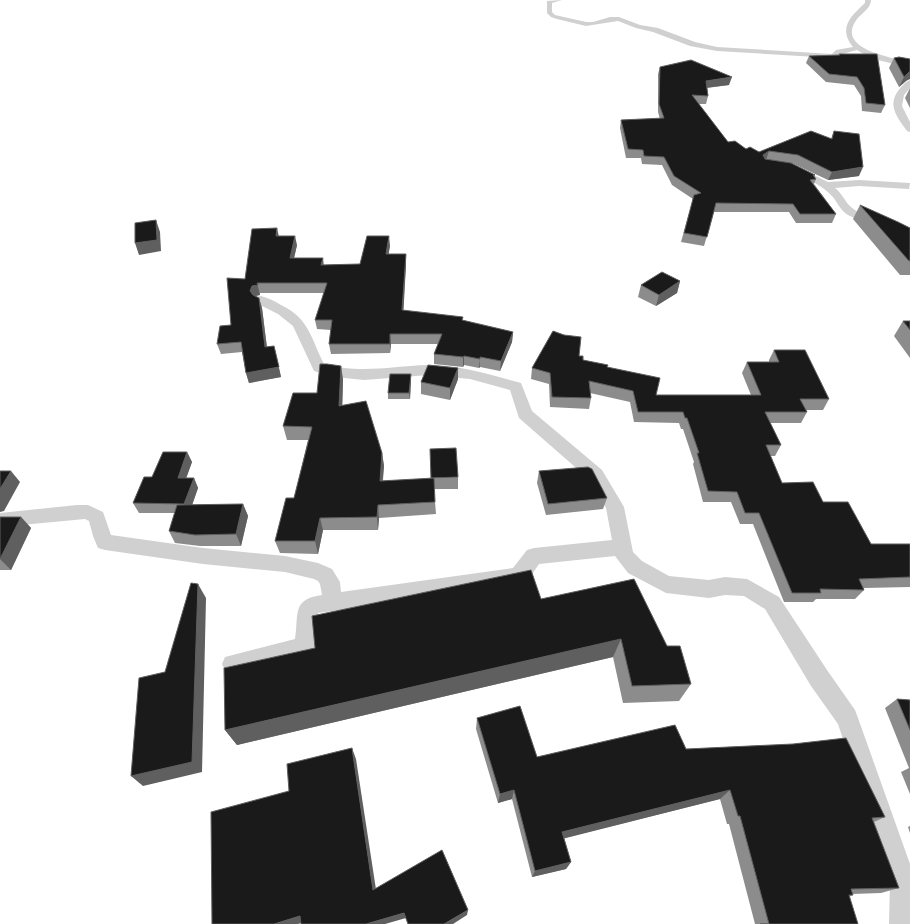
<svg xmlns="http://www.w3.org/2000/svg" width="910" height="924" font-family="Raleway,sans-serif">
<rect width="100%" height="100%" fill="#fff"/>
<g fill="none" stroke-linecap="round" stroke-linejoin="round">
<g fill="#d0d0d0" fill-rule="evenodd">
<path d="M562,0L552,3V12L555,15L586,22H593L610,17H619L640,25L658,28L695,42L717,47L832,54L836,50L853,47C838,28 850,17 865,3V0H871C871,8 862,13 857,19C834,50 894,57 910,63V68L870,58L857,50L842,54L834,58L717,51L690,46L653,32L636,28L618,21L586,26L557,19L551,17L547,13V1Z"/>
<path d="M910,80V88L904,95L902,106L910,122V132L907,131C898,118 887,106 898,91C901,87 905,82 910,80Z"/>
<path d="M795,166L828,182L859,180L910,183L909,189L859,186L835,188C842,193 845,202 851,207C863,218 894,229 910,231V239L888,234L848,215C840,210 838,203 832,196C821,184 805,178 791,171L790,169L791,167Z"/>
<path d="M261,296C268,298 275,301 281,305C310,319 311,339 324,364C362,374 391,366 428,365C460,365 491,375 521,383L532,411L602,470L624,507L633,552L642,561L669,576L709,580L725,577L747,579L779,597L827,670L855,710L858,718L910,864V924H889L890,882L838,724L811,686L765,609L744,596L725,595L709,598L666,593L628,573L615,556L539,564L528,580L518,585L318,613L317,641L310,655L233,674L225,671L222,664L225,657L295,639C299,615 291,599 322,595L320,584L318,581L314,579L285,572L203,564L105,550L98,548L93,536L89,521L85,519L0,527V513L77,505H88L103,512L111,535L203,548L285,556L318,563L332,569L340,582L341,592L513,568L527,550L534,548L612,540L606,508L590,480L519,418L510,390L470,379L429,375L364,380L335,377L314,371L293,326L278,314L256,303L254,300L256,297Z"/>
</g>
</g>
<g fill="#8c8c8c">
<path d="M839,54L885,105L881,113L862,111L861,96L854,85L826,82L806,63L809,56L838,55Z"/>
<path d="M894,58L906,81L899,87L889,68Z"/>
<path d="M660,67L729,85L707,88L708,96L706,104H698L728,142L746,149L759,152L831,139L834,131L859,176L828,180L794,164L791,163L815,175L814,178L816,179L814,184L836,214L832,223H796L789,212H714L704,246L681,242L693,199L672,185L662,165L642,164L641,158H626L620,128L621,120L660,119L658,112V74Z"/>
<path d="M910,88V108L905,98Z"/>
<path d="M860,205L910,228V275H900L853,219Z"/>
<path d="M278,236L297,245L294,258L324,265L360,264L390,246L388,254H406V264L403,311L463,321L513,332L512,342L500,371L480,367L479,368L464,365L463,367L434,364V354L438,344H391L390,353L331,354L329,344L331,330L317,329L315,320L324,293H260V295L256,296L259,298L262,308L267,347L274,346L281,377L249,383L246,373L242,352L221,354L217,344L231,325L245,279Z"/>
<path d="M680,281L677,293L656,306L638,297L641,285Z"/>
<path d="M903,321H910V358L894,336Z"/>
<path d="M774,350L829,399L823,410H806L807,412L801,423H770L781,445L775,456H770L782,483L823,502L871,544H910V587L864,588V590L855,599H816L813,602H784L753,524H740L731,502H703L693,464L694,462L683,429H681L679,423L634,422L630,402L590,393L591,398L589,409L550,407L549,384L531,379L532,368L579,356L583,360L607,367L656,395H751L742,373L747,362H769V360Z"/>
<path d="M458,368V379L450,400L421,394V382Z"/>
<path d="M343,379L342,405L382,453L384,466L383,481L458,477V489H434L436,514L379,518L378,530H323L318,554L280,553L275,541L294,498L308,440H287L283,426L317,393Z"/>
<path d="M411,380L410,399H388V393Z"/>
<path d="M187,452L192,462L186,478H194L198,488L192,505L243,504L248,516L241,546H200L175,543L169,531L175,513H139L133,503L152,477Z"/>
<path d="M539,471L607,498L603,509L546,515L537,483Z"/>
<path d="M0,517H21L31,528L11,570H0Z"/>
<path d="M541,599L667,646L691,684L679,701L623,703L613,657L237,745L225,730Z"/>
<path d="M897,699L910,700V794L901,772L909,768L885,708Z"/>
<path d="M477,718L537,757L686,749L885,817L874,822L899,888L881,893L852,894L853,895L849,897L858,924H755L729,824H727L720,799L564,838L571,862L566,869L532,877L512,799L498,803L476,729Z"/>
<path d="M910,826V833L908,827Z"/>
</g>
<g fill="#5f5f5f">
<path d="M910,71V79L906,81L899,87L904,77Z"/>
<path d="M732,77L729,85L704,88L706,81Z"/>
<path d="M769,151L766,160L760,164L763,155Z"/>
<path d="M863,167L859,176L828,180L832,172Z"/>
<path d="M156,220L160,232L161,251L139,255L135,243Z"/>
<path d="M277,228L279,237L276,236Z"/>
<path d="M295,236L297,245L292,267L290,258Z"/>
<path d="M389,236L390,246L387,263L386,254Z"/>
<path d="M406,254V264L403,320L402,310Z"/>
<path d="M323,258L324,267L321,265Z"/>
<path d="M680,281L677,293L656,306L659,295Z"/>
<path d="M257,283L260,295L255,296L253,301L250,291L252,286Z"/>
<path d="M259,298L262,308L268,357L265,347Z"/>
<path d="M513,332L512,342L500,371L501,361Z"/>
<path d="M390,334L391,344L390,353Z"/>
<path d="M274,346L281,377L249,383L246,373Z"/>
<path d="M464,356V365L463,367V357Z"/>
<path d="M480,357V367L479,368L480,359Z"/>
<path d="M341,366L343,379L342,419L339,406Z"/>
<path d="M458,368V379L450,400V388Z"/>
<path d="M411,374V380L410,399L409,393Z"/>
<path d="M187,452L192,462L183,487L178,478Z"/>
<path d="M382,453L384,466L381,494L380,481Z"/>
<path d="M11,471L20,482L4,511L0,512V489Z"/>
<path d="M194,478L198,488L189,514L184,504Z"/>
<path d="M243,504L248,516L241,546L236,534Z"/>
<path d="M378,505L379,518L378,530L377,517Z"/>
<path d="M21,517L31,528L11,570L0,559Z"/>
<path d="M320,518L323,530L318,554L315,541Z"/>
<path d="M198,584L206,598L202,772L143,786L131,776Z"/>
<path d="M621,639L613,657L237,745L225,730Z"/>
<path d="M352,748L356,759L377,896L373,890Z"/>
<path d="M514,790L512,799L498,803L500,794Z"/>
<path d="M730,790L720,799L558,840L562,832Z"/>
<path d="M571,862L566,869L532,877L535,871Z"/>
<path d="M468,910L467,915L453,924H444Z"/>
<path d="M404,913L406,918L385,924H366Z"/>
<path d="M300,916L307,921L298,924H274Z"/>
</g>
<g fill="#1a1a1a" stroke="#5f5f5f">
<path d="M839,54H877L885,105L866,103L864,88L857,77L829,74L809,56L840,55Z"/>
<path d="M899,57L910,59V71L904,77L894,58Z"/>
<path d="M691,60L732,77L706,81L708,96L692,95L728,142L735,141L746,149L750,147L759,152L811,131L832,139L834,131L859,134L863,167L832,172L798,155L769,151L763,155L765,159L791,163L815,175H813L816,179L810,180L836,214H800L793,204L716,203L707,237L684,233L694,195L701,193L674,176L664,157L644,156L643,150L628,149L621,120L664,118L659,104L660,67Z"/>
<path d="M860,205L898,222L910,228V261H909Z"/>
<path d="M156,220L157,240L135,243V223Z"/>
<path d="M277,228L276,236H295L290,258H323L321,265L360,264L367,236H389L386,254H406L402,310L463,317L462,320L513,332L501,361L480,357V359L464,356L463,357L434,354L442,334H390V344H329L332,320H315L327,283H257L258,285L252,286L250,291L253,295L259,298L265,347L274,346L279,367L246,373L241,342L217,344L220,326L231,325L227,278L245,279L252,229Z"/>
<path d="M662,272L680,281L659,295L641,285Z"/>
<path d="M903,321H910V330Z"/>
<path d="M553,331L564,335L581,337L579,356H583V360L608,365L607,367L660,378L656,395H761L747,362H779L774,350H805L829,399H800L807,412H765L781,445H766L782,483L813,482L823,502H848L871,544H910V577L859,579L864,590L820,589L821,593H792L759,513H745L737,492L708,491L697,453H699L687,418H685L683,412H638L633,391L589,381L591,398L552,397L550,373L532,368Z"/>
<path d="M320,364H327L341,366L339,406L366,401L382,453L380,481L434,478L435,502L378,505L377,517L320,518L315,541H275L286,498H294L312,427L283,426L293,393H317Z"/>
<path d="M428,365L458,368L450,388L421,382Z"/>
<path d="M390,374H411L409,393H388Z"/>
<path d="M456,448L458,477L431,478L430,449Z"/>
<path d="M163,452H187L178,478H194L184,504L133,503L144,477H152Z"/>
<path d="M588,467L592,469L607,498L548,504L539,471Z"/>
<path d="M0,471H11L0,489Z"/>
<path d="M243,504L236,534L195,535L169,531L177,505Z"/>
<path d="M0,517H21L0,559Z"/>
<path d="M531,570L541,599L634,579L667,646H680L691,684L632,686L621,639L225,730L224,668L315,648L312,616Z"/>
<path d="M191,583L198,584L192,762L131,776L139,678L165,672Z"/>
<path d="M897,699L910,700V730Z"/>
<path d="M520,706L537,757L675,725L686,749L793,744L846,738L885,817L872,818L899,888L851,889L853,895H849L858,924H760H769L740,816H738L730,790L562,832L571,862L535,871L514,790L500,794L477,718Z"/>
<path d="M352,748L373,890L442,850L468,910L444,924H408L404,913L366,924H301L300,916L274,924H212L211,812L289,791L287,764Z"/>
</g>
</svg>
